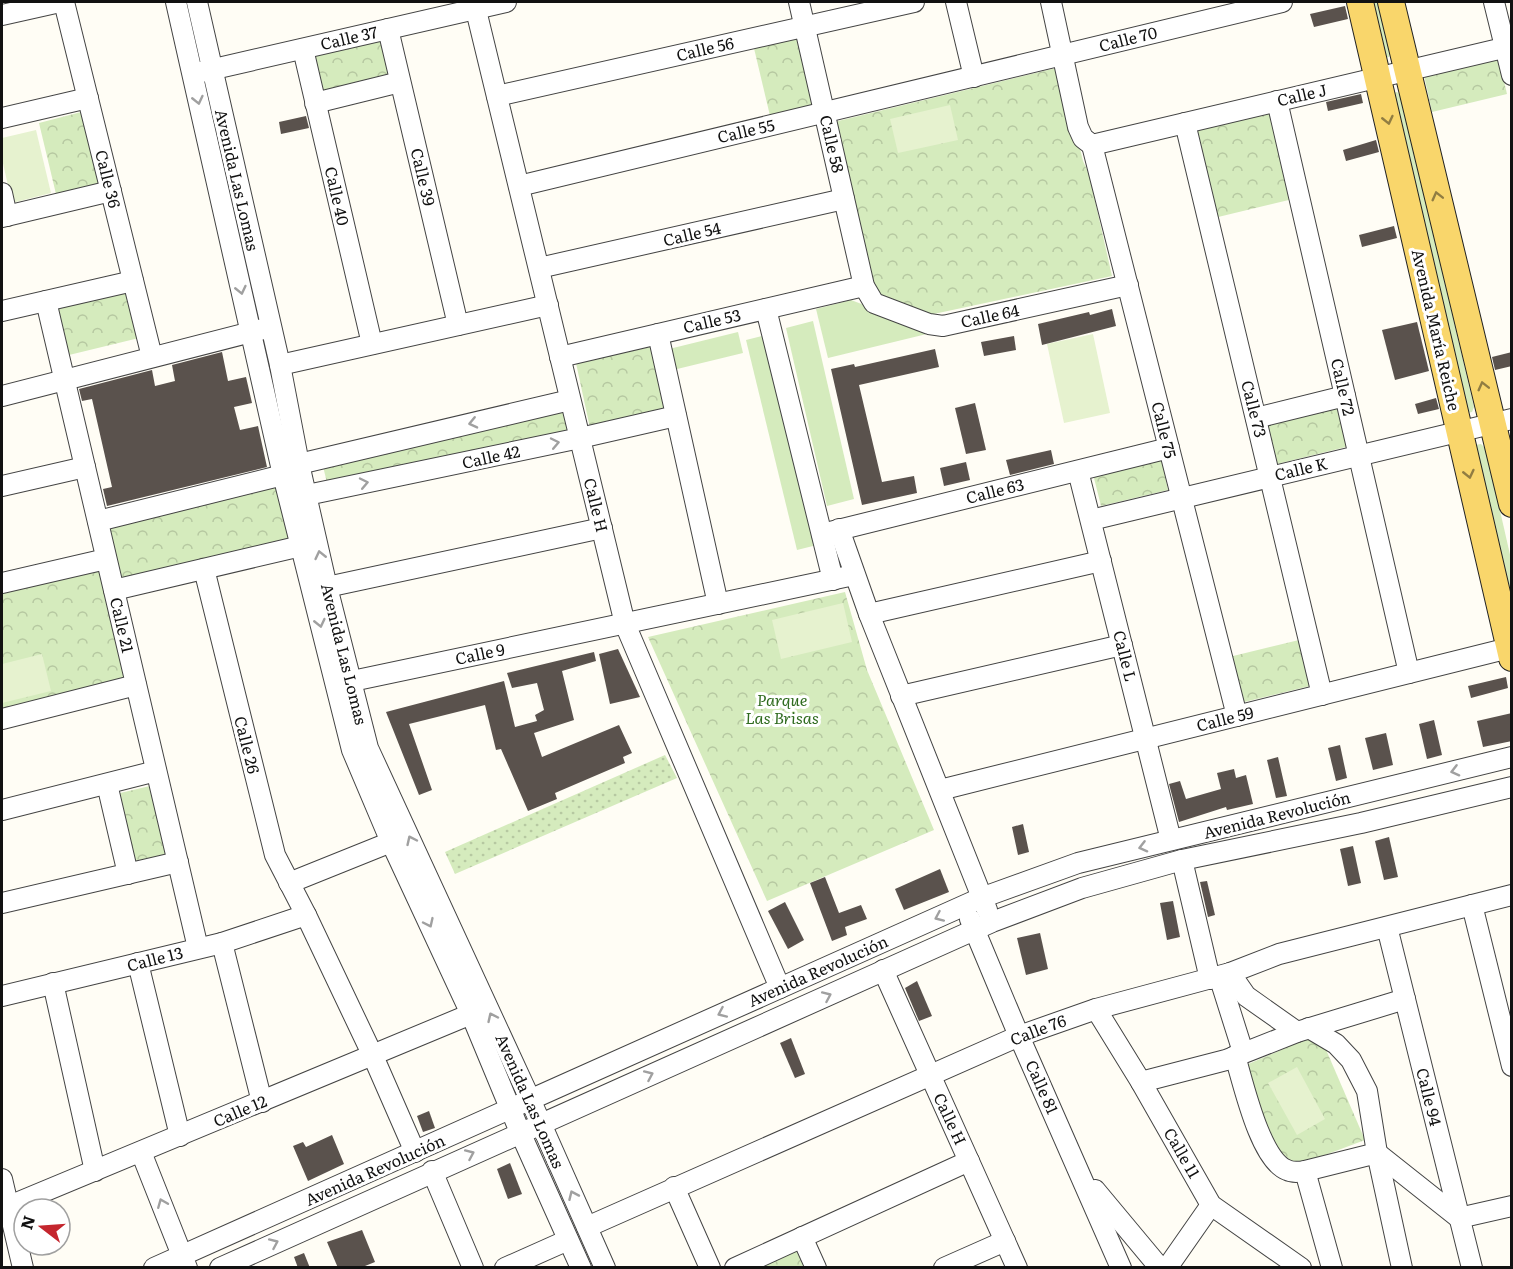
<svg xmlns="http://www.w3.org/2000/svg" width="1513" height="1269" font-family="Literata,serif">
<defs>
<pattern id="park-crowns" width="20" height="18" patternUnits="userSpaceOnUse" patternTransform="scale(1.5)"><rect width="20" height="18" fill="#d5ebbd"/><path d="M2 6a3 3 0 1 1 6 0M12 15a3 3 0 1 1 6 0" fill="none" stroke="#b6c8a1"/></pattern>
<pattern id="garden-dots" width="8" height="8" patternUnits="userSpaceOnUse" patternTransform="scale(1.5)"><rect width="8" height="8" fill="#d5ebbd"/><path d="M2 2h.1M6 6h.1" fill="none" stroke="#b6c8a1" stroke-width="1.8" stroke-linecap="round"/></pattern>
</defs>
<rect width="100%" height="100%" fill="#fffdf5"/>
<g fill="#d5ebbd">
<path d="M1367,2H1379L1391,50L1389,57L1384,58Z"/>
<path d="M1397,92L1401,96L1474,407L1472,412L1467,413L1392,93Z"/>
<path d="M851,300L935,332L828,358L816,309Z"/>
<path d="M813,321L854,499L827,506L786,328Z"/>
<path d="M738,332L743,353L673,370L669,349Z"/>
<path d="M766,335L817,545L797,550L746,340Z"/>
<path d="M1481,444L1486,449L1511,559V618L1475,445Z"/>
</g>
<g fill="url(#park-crowns)">
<path d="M800,33L818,109L771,120L753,44Z"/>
<path d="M386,35L395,78L319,95L309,53Z"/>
<path d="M1497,52L1507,94L1432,112L1423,71Z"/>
<path d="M1060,67L1083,161L1089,174L1112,276L929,315L877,296L873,289L834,122Z"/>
<path d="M1272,109L1293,199L1214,218L1194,127Z"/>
<path d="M85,111L102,183L56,194L39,123Z"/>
<path d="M128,290L139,338L69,355L57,307Z"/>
<path d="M655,346L669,411L590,428L576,363Z"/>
<path d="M1338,397L1350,446L1273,465L1262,416Z"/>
<path d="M564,405L569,430L328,487L322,462Z"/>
<path d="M1161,457L1168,490L1101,506L1093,474Z"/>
<path d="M279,484L292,539L116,581L103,526Z"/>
<path d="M100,564L128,682L2,712V588Z"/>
<path d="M845,592L867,670L934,830L767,901L648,637Z"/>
<path d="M1299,640L1310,686L1240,703L1229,657Z"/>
<path d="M154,785L170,854L132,863L116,794Z"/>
<path d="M1311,1039L1324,1045L1365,1140L1301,1164L1294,1163L1278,1150L1237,1069L1304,1040Z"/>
<path d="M800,1248L808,1268H754Z"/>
</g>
<path fill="url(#garden-dots)" d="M665,755L677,778L455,874L445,852Z"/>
<g fill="#e6f2cf">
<path d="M950,105L958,140L898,153L890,119Z"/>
<path d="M36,130L51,193L12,203L2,159V138Z"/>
<path d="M1093,334L1110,413L1064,423L1047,344Z"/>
<path d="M843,603L852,642L781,659L772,620Z"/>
<path d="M42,654L51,691L2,703V664Z"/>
<path d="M1297,1067L1325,1119L1297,1135L1268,1083Z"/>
</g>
<g fill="#5a524d">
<path d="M1345,6L1348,19L1314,27L1310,14Z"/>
<path d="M1361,94L1363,103L1328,111L1326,102Z"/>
<path d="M306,116L309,128L281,134L279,122Z"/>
<path d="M1376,140L1379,152L1346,161L1343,150Z"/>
<path d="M1394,226L1397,238L1362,247L1359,235Z"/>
<path d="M1112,309L1116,326L1042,345L1038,324L1089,312L1090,315Z"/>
<path d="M1417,322L1429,371L1395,380L1382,330Z"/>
<path d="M1014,336L1016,350L984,356L981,342Z"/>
<path d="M935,349L939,367L859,385L882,482L914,476L917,493L862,505L831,369L854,364L855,367Z"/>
<path d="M222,352L228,381L246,377L252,403L234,407L240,430L258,426L267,467L107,506L103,489L112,487L92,399L82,401L79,389L152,370L155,386L175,381L172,365Z"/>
<path d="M1512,352V366L1495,370L1492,357Z"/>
<path d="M1436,398L1439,409L1418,414L1415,404Z"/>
<path d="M975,403L986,450L966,454L955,408Z"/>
<path d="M1051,450L1054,464L1010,475L1006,460Z"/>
<path d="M966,462L970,480L944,486L940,468Z"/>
<path d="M618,649L640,697L610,704L599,654Z"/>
<path d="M594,652L596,661L562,671L574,720L534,733L542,757L619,725L632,753L623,757L625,763L555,793L557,799L528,811L501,749L496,750L485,705L409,724L432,790L419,795L386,712L504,681L515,727L537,721L535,715L544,710L537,683L512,688L507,673Z"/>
<path d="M1506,677L1508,688L1471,698L1468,686Z"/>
<path d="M1512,713V741L1483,747L1477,721Z"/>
<path d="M1434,720L1442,755L1427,759L1419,724Z"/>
<path d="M1386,733L1393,765L1373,770L1365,738Z"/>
<path d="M1340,745L1347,778L1336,781L1328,748Z"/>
<path d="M1278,757L1287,796L1276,798L1267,760Z"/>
<path d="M1234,769L1236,778L1246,775L1253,804L1227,810L1226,807L1179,822L1169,784L1180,781L1186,799L1221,789L1217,773Z"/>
<path d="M1023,824L1029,852L1018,855L1012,827Z"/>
<path d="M1389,837L1398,877L1384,880L1375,841Z"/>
<path d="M1353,846L1361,883L1348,886L1340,849Z"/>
<path d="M940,869L949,892L904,910L895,889Z"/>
<path d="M825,877L839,913L861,905L867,919L845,927L847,935L832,941L810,883Z"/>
<path d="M1207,881L1215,915L1208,917L1200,882Z"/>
<path d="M1173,901L1180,937L1167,940L1160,903Z"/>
<path d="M785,902L804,940L788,949L768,911Z"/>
<path d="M1040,933L1048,969L1026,975L1017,938Z"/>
<path d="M917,981L932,1016L919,1021L905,988Z"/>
<path d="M791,1038L805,1074L795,1078L780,1043Z"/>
<path d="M429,1111L435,1128L423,1132L417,1116Z"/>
<path d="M332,1135L344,1164L308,1181L293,1146L303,1142L306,1147Z"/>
<path d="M510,1163L522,1194L508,1199L497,1169Z"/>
<path d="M362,1230L375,1262L360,1268H338L327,1242Z"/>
<path d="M304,1253L310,1268H298L294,1257Z"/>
</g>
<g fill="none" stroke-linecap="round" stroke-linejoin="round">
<defs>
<g id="minor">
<path d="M64,2L152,357"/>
<path d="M176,2L283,475L352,750L391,842L471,1014L520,1132L581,1268"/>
<path d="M197,2L280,365L299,464L327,587L368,748L530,1099L605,1268"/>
<path d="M474,2L625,624L780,988"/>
<path d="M799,2L864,286L874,303L929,324L943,326L1128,285"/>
<path d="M956,2L974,77"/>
<path d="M1051,2L1078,127L1083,138L1092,145"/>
<path d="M1494,2L1512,75"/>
<path d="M2,15L60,2"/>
<path d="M388,29L458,325"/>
<path d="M303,49L372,344"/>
<path d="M201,72L506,2"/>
<path d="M497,96L914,2"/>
<path d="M1277,101L1409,673"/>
<path d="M315,103L400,82"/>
<path d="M2,118L88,98"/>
<path d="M1185,123L1322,695"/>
<path d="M1092,145L1237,716"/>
<path d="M1092,145L1512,46"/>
<path d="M519,186L1282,2"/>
<path d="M2,193L7,216"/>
<path d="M2,217L111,191"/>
<path d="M539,268L844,199"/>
<path d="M46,301L198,948"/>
<path d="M766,309L833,580"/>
<path d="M2,311L133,281"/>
<path d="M658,334L718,604"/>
<path d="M560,357L864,286"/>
<path d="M280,365L548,305"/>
<path d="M2,396L263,329"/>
<path d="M1256,418L1345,396"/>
<path d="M1078,471L1171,840"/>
<path d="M2,486L85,467"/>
<path d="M307,495L580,438L676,416"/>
<path d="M1091,520L1512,419"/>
<path d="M98,521L283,475L299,464L570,400"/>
<path d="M839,529L869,614L987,910"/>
<path d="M822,534L1169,448"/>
<path d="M204,569L275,855L306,915L373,1056L415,1152"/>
<path d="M2,583L106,559"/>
<path d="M327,587L602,528"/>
<path d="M114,590L301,546"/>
<path d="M869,614L1101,561"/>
<path d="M338,684L854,575"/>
<path d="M901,696L1122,645"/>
<path d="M2,719L136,685"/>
<path d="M107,784L128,874"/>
<path d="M940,790L1509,648"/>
<path d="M2,810L156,771"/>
<path d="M1182,860L1210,979"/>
<path d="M289,883L391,842"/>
<path d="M2,903L178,862"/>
<path d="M1472,905L1512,1066"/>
<path d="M970,919L1019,1036L1121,1268"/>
<path d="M1387,927L1472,1268"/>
<path d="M222,943L262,1102"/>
<path d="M138,963L180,1136"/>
<path d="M883,970L1017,1268"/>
<path d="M1230,973L1246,996L1297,1032"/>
<path d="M1219,976L1243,1052"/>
<path d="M53,983L95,1171"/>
<path d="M2,996L222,943L306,915"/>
<path d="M1096,1009L1141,1082L1211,1205L1301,1268"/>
<path d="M1309,1028L1336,1044L1351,1060L1367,1091L1377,1153L1402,1268"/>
<path d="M1235,1056C1243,1082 1260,1160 1287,1170C1293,1173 1299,1172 1305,1171L1377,1153L1459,1218L1512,1206"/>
<path d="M1141,1082L1226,1060L1297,1032L1405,999"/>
<path d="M141,1152L187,1268"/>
<path d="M432,1171L473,1268"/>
<path d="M1305,1171L1332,1268"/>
<path d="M2,1179L23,1268"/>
<path d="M674,1187L710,1268"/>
<path d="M1095,1190L1160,1268"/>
<path d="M2,1209L471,1014"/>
<path d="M587,1227L1019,1036L1096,1009L1230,973L1279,954L1512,895"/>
<path d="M802,1237L816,1268"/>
<path d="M154,1268L981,898L1078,863L1512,757"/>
<path d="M220,1268L992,922L1082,888L1182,860L1361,823L1512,787"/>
<path d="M505,1268L568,1240"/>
<path d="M735,1268L969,1161"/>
<path d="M944,1268L1005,1241"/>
<path d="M1167,1268L1211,1205"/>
</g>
<g id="major">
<path d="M1360,2L1512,658"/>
<path d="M1391,2L1512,504"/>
</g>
</defs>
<use href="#minor" stroke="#444" stroke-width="22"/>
<use href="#major" stroke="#222" stroke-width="28"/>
<use href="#minor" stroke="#fff" stroke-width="20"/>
<use href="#major" stroke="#f9d66b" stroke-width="26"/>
</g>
<defs><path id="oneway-chevron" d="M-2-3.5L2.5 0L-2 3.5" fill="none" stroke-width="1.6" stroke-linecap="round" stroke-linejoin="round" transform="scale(1.5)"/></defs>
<g stroke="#a0a0a0">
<use href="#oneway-chevron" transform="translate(198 100) rotate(77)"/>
<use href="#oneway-chevron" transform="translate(241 290) rotate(77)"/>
<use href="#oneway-chevron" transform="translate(473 423) rotate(167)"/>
<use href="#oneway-chevron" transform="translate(555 443) rotate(-12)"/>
<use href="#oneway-chevron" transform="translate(364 483) rotate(-12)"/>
<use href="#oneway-chevron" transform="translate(320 555) rotate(-103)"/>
<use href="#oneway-chevron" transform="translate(320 623) rotate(77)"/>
<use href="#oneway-chevron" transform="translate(1455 771) rotate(166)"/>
<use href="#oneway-chevron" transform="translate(411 840) rotate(-115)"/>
<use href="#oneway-chevron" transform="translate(1143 847) rotate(166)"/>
<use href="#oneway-chevron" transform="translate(939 917) rotate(156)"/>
<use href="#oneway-chevron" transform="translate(429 923) rotate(65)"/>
<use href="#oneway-chevron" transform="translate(827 996) rotate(-24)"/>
<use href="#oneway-chevron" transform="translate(722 1013) rotate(156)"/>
<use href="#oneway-chevron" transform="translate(492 1017) rotate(-115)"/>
<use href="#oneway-chevron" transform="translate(649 1075) rotate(-24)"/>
<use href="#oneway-chevron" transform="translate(470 1154) rotate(-24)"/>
<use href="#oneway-chevron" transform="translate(573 1195) rotate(-114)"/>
<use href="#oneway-chevron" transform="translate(162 1203) rotate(-112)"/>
<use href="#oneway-chevron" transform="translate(274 1243) rotate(-24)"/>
</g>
<g stroke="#917d42">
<use href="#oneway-chevron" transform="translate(1388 120) rotate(77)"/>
<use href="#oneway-chevron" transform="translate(1437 196) rotate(-104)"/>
<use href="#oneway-chevron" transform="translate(1483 386) rotate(-104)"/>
<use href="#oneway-chevron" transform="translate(1469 474) rotate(77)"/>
</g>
<g text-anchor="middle" stroke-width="6" stroke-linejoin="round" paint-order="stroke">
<g font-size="16" fill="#111" stroke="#fff">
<text transform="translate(349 38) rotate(-13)" y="6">Calle 37</text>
<text transform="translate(1128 39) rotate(-14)" y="6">Calle 70</text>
<text transform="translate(705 49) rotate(-13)" y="6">Calle 56</text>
<text transform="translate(1302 95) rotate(-13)" y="6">Calle J</text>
<text transform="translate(746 131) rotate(-13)" y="6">Calle 55</text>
<text transform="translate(832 144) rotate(77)" y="6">Calle 58</text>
<text transform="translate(423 177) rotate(77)" y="6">Calle 39</text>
<text transform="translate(108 179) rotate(76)" y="6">Calle 36</text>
<text transform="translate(237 180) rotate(77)" y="6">Avenida Las Lomas</text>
<text transform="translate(337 196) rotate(77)" y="6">Calle 40</text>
<text transform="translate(692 234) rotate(-13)" y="6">Calle 54</text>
<text transform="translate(990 316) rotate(-12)" y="6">Calle 64</text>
<text transform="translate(712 321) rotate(-13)" y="6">Calle 53</text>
<text transform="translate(1436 330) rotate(77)" y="6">Avenida María Reiche</text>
<text transform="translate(1343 387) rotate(77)" y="6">Calle 72</text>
<text transform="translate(1254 409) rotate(76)" y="6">Calle 73</text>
<text transform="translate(1164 430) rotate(76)" y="6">Calle 75</text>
<text transform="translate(491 457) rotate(-12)" y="6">Calle 42</text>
<text transform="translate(1301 469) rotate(-13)" y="6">Calle K</text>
<text transform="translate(995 491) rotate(-14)" y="6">Calle 63</text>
<text transform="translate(596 505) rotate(76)" y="6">Calle H</text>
<text transform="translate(122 625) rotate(77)" y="6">Calle 21</text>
<text transform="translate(344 654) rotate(76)" y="6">Avenida Las Lomas</text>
<text transform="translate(480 654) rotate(-12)" y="6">Calle 9</text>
<text transform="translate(1125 656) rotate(76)" y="6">Calle L</text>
<text transform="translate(1225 719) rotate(-14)" y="6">Calle 59</text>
<text transform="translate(247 745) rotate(76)" y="6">Calle 26</text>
<text transform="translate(1277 815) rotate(-14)" y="6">Avenida Revolución</text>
<text transform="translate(155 959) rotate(-14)" y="6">Calle 13</text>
<text transform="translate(818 971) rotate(-24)" y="6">Avenida Revolución</text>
<text transform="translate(1038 1030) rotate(-21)" y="6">Calle 76</text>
<text transform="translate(1042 1087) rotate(66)" y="6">Calle 81</text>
<text transform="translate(1429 1097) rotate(76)" y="6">Calle 94</text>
<text transform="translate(530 1101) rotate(66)" y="6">Avenida Las Lomas</text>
<text transform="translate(240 1111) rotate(-23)" y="6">Calle 12</text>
<text transform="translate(950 1119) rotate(65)" y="6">Calle H</text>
<text transform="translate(1182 1153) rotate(60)" y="6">Calle 11</text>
<text transform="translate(375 1170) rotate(-24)" y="6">Avenida Revolución</text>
</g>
<g font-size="16" font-style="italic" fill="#2f6b1f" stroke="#fff">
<text x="782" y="706">Parque<tspan x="782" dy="18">Las Brisas</tspan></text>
</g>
</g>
<rect width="1513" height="1269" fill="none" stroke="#111111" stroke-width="6"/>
<g transform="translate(42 1227) rotate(287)"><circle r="28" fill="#ffffff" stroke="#a0a0a0" stroke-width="1.5"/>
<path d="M0-4.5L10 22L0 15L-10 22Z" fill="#c4262e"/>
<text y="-9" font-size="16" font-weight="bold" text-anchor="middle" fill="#111111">N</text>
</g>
</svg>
